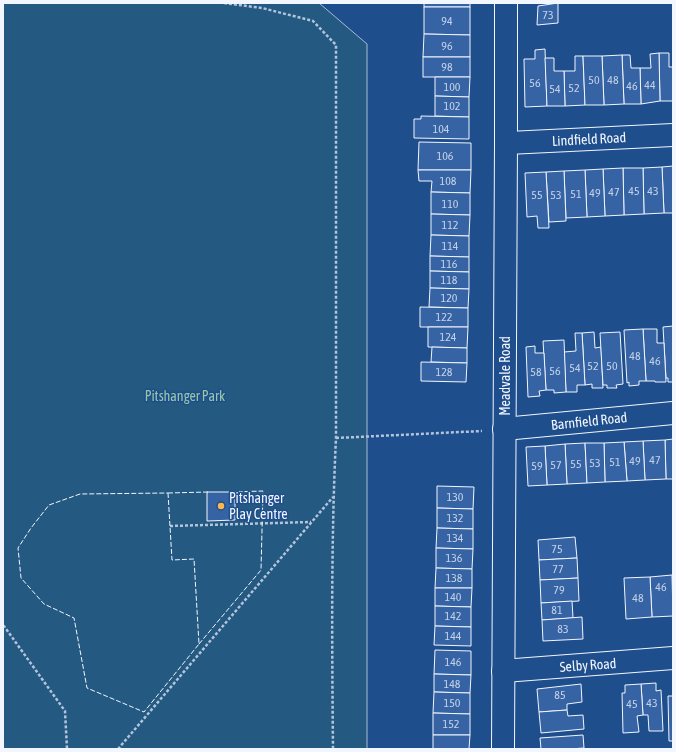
<svg xmlns="http://www.w3.org/2000/svg" width="676" height="752" font-family="'Asap Condensed',sans-serif">
<rect width="100%" height="100%" fill="#1f4e8c"/>
<path fill="#245a82" stroke="#a8bbd7" d="M3,3H319L367,44V749H4L3,747Z"/>
<g fill="#3563a3" stroke="#f2f6ff">
<rect x="424" y="3" width="46" height="4"/>
<path d="M558,3V23L537,25L538,6Z"/>
<path d="M424,7H470V35L424,34Z"/>
<path d="M424,34L470,35V57H423Z"/>
<path d="M545,49L547,106L525,107L524,59H535V50Z"/>
<path d="M659,53H669V67H673V101H660Z"/>
<path d="M659,53L660,101L641,104L640,68H651L650,54Z"/>
<path d="M622,55H630L631,68H640L641,104H624Z"/>
<path d="M622,55L624,104L604,105L602,56Z"/>
<path d="M575,56H583L585,105L565,106L564,71H575Z"/>
<path d="M583,56H602L604,105H585Z"/>
<rect x="423" y="57" width="47" height="20"/>
<path d="M545,58H554V71H564L565,106H547Z"/>
<path d="M435,77H470L469,97L435,96Z"/>
<path d="M435,96L469,97V117L435,116Z"/>
<path d="M421,116L469,117V139L414,138V119H421Z"/>
<path d="M419,142L471,143V170H418Z"/>
<path d="M673,166V213H664L662,167Z"/>
<path d="M662,167L664,213L644,214L643,168Z"/>
<path d="M623,168H643L644,214L624,215Z"/>
<path d="M623,168L624,215L605,216L603,169Z"/>
<path d="M603,169L605,216L587,217L585,170Z"/>
<path d="M418,170H471L470,193L431,192L432,181H419Z"/>
<path d="M585,170L587,217L566,218L564,171Z"/>
<path d="M564,171L566,221L549,222L546,172Z"/>
<path d="M546,172L549,228H538L537,216L527,217L525,173Z"/>
<path d="M431,192L470,193V215L431,214Z"/>
<path d="M431,214L470,215L469,236L431,235Z"/>
<path d="M431,235L469,236V257L430,256Z"/>
<path d="M430,256L469,257V272L430,271Z"/>
<path d="M430,271L469,272V289L430,288Z"/>
<path d="M430,288L469,289L468,308L429,307Z"/>
<path d="M420,307L468,308V327H420Z"/>
<path d="M673,326V382H668V378H666L663,327Z"/>
<path d="M428,327H468L467,348L428,347Z"/>
<path d="M643,329H657V343H664L666,382H655V381H646Z"/>
<path d="M643,329L646,381H639V385L629,386V382L627,383L624,330Z"/>
<path d="M594,332L595,348L601,347L603,388H592V384L585,385L582,333Z"/>
<path d="M620,332L623,384L616,385L617,388H607V385H603L600,333Z"/>
<path d="M575,333H582L585,385H577V392H566L564,352L576,351Z"/>
<path d="M564,340L566,392L554,393V390H546L543,341Z"/>
<path d="M535,346V353H544L546,390L539,391L540,396L528,397L526,347Z"/>
<path d="M432,347L467,348V363L431,362Z"/>
<path d="M421,362L467,363L466,382L421,381Z"/>
<path d="M673,439V479H666L665,440Z"/>
<path d="M665,440L666,479L645,480L643,441Z"/>
<path d="M643,441L645,480L627,481L624,442Z"/>
<path d="M624,442L627,481L605,482L604,443Z"/>
<path d="M585,443L587,483L567,484L565,444Z"/>
<path d="M585,443H604L605,482L587,483Z"/>
<path d="M565,444L567,484L547,485L545,446Z"/>
<path d="M545,446L547,485L528,486L526,447Z"/>
<path d="M437,486L474,487L473,509L437,508Z"/>
<path d="M207,492H235V520L207,521Z"/>
<path d="M437,508L473,509V529L437,528Z"/>
<path d="M437,528L473,529V549L436,548Z"/>
<path d="M575,537L577,558L539,560L538,540Z"/>
<path d="M436,548L473,549L472,569L436,568Z"/>
<path d="M577,558L578,578L540,580L539,560Z"/>
<path d="M436,568L472,569V588H435Z"/>
<path d="M672,575L673,616L652,617L650,577Z"/>
<path d="M650,577L652,617L626,619L624,578Z"/>
<path d="M578,578L579,601L541,603L540,580Z"/>
<path d="M435,588H472L471,607L435,606Z"/>
<path d="M572,601L573,618L542,620L541,603Z"/>
<path d="M435,606L471,607V627L435,626Z"/>
<path d="M582,617L583,639L543,641L542,620Z"/>
<path d="M435,626L471,627V646L434,645Z"/>
<path d="M435,650L471,651V675L434,674Z"/>
<path d="M434,674L471,675L470,693L434,692Z"/>
<path d="M656,683V691L661,690L663,731H649L648,715H643L641,684Z"/>
<path d="M581,684L582,702L567,704V710L539,712L537,689Z"/>
<path d="M641,684L643,715L637,716L639,732L623,733L622,693H625V685Z"/>
<path d="M434,692L470,693V714L433,713Z"/>
<path d="M668,696H673V741H669Z"/>
<path d="M567,710L568,716L583,715L584,729L541,733L539,712Z"/>
<path d="M433,713L470,714V735H433Z"/>
<path d="M433,735H470L469,749H433Z"/>
<path d="M583,735L584,748L569,749H541L540,738Z"/>
</g>
<g fill="none" stroke-linecap="round" stroke-linejoin="round">
<defs>
<g id="minor">
<path d="M506,143L673,135"/>
<path d="M504,429L673,413"/>
<path d="M503,671L673,658"/>
<path d="M503,749L506,143V3"/>
</g>
</defs>
<use href="#minor" stroke="#f2f6ff" stroke-width="24"/>
<g stroke="#b3c4dc" stroke-width="2.5" stroke-dasharray="3 2" stroke-linecap="butt">
<path d="M224,3L262,8L313,21L336,45V438C331,541 332,645 333,749"/>
<path d="M336,438L482,431"/>
<path d="M170,526L311,522"/>
<path d="M3,626H4L65,711L67,749"/>
<path d="M118,749L333,497"/>
</g>
<use href="#minor" stroke="#1f4e8c" stroke-width="22"/>
<g stroke="#f2f6ff" stroke-width="1" stroke-dasharray="5 2" stroke-linecap="butt">
<path d="M168,493L172,560L194,559L199,644L144,712L87,688L74,618L44,604L21,578L18,548L31,528L49,505L80,494Z"/>
<path d="M168,493L208,492"/>
<path d="M199,644L261,570L263,491L232,492"/>
</g>
</g>
<circle fill="#ffb74d" stroke="#1f4e8c" stroke-width="1.5" cx="221" cy="506" r="4"/>
<g text-anchor="middle" stroke-width="3" stroke-linejoin="round" paint-order="stroke">
<g font-size="12" fill="#c3d1e8">
<text x="548" y="19">73</text>
<text x="447" y="25">94</text>
<text x="447" y="50">96</text>
<text x="447" y="71">98</text>
<text x="594" y="84">50</text>
<text x="613" y="84">48</text>
<text x="535" y="87">56</text>
<text x="650" y="89">44</text>
<text x="632" y="90">46</text>
<text x="452" y="91">100</text>
<text x="574" y="92">52</text>
<text x="555" y="93">54</text>
<text x="452" y="110">102</text>
<text x="441" y="133">104</text>
<text x="445" y="160">106</text>
<text x="448" y="185">108</text>
<text x="634" y="195">45</text>
<text x="653" y="195">43</text>
<text x="614" y="196">47</text>
<text x="595" y="197">49</text>
<text x="576" y="198">51</text>
<text x="537" y="199">55</text>
<text x="556" y="199">53</text>
<text x="450" y="208">110</text>
<text x="450" y="229">112</text>
<text x="450" y="250">114</text>
<text x="449" y="268">116</text>
<text x="449" y="284">118</text>
<text x="449" y="302">120</text>
<text x="444" y="321">122</text>
<text x="448" y="341">124</text>
<text x="635" y="360">48</text>
<text x="655" y="365">46</text>
<text x="593" y="370">52</text>
<text x="612" y="370">50</text>
<text x="575" y="372">54</text>
<text x="555" y="375">56</text>
<text x="444" y="376">128</text>
<text x="536" y="376">58</text>
<text x="655" y="464">47</text>
<text x="635" y="465">49</text>
<text x="615" y="466">51</text>
<text x="595" y="467">53</text>
<text x="576" y="468">55</text>
<text x="556" y="469">57</text>
<text x="537" y="470">59</text>
<text x="455" y="501">130</text>
<text x="455" y="522">132</text>
<text x="455" y="542">134</text>
<text x="557" y="553">75</text>
<text x="454" y="562">136</text>
<text x="558" y="573">77</text>
<text x="454" y="582">138</text>
<text x="661" y="591">46</text>
<text x="559" y="594">79</text>
<text x="453" y="601">140</text>
<text x="638" y="602">48</text>
<text x="557" y="614">81</text>
<text x="453" y="620">142</text>
<text x="563" y="633">83</text>
<text x="453" y="640">144</text>
<text x="453" y="666">146</text>
<text x="452" y="688">148</text>
<text x="560" y="699">85</text>
<text x="452" y="707">150</text>
<text x="652" y="707">43</text>
<text x="632" y="708">45</text>
<text x="451" y="728">152</text>
</g>
<g font-size="14" fill="#f2f6ff" stroke="#1f4e8c">
<text transform="translate(589 139) rotate(-3)" y="5">Lindfield Road</text>
<text transform="translate(505 376) rotate(-90)" y="5">Meadvale Road</text>
<text transform="translate(589 421) rotate(-6)" y="5">Barnfield Road</text>
<text transform="translate(588 665) rotate(-4)" y="5">Selby Road</text>
</g>
<g font-size="14" fill="#97c8a6" stroke="#1f4e8c">
<text x="185" y="401">Pitshanger Park</text>
</g>
<g font-size="14" fill="#f2f6ff" stroke="#1f4e8c" text-anchor="start">
<text x="229" y="503">Pitshanger<tspan x="229" dy="16">Play Centre</tspan></text>
</g>
</g>
<rect width="676" height="752" fill="none" stroke="#f2f6ff" stroke-width="8"/>
</svg>
